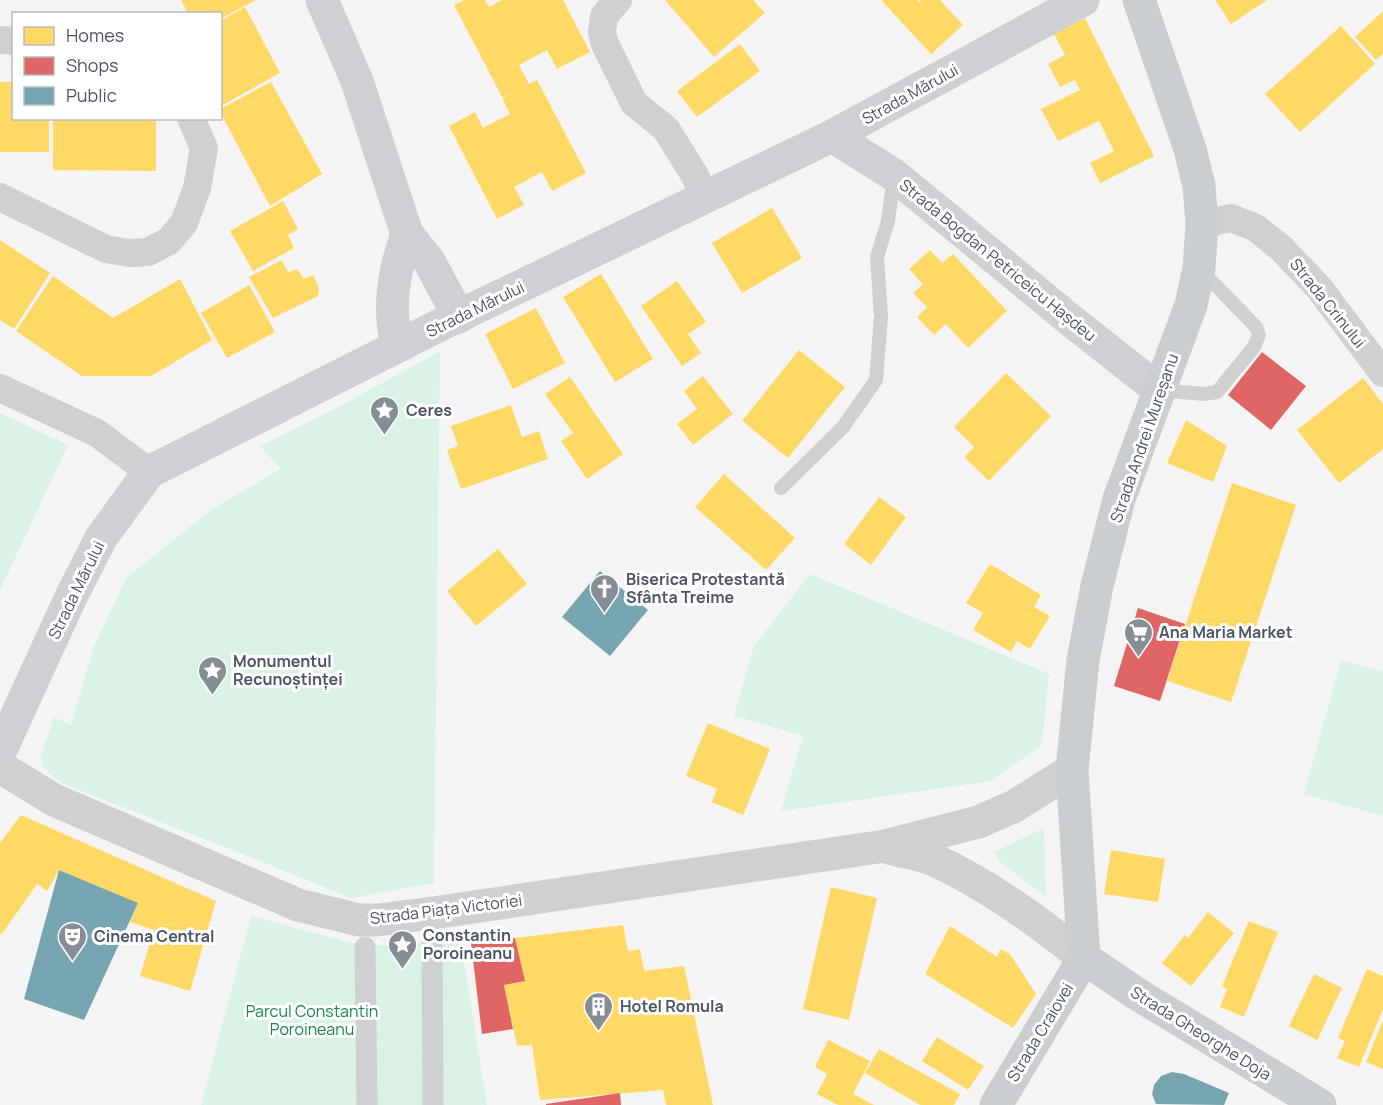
<svg xmlns="http://www.w3.org/2000/svg" width="1383" height="1105" font-family="Manrope,sans-serif">
<rect width="100%" height="100%" fill="#f4f4f4"/>
<g fill="#d9f2e3">
<path d="M440,351L434,883L351,898L243,854L61,783L43,767L41,755L54,717L71,725L93,649L126,578L212,509L281,469L260,446L344,404Z"/>
<path d="M0,413L68,445L0,590Z"/>
<path d="M810,574L1049,674L1042,745L991,781L781,811L803,736L734,716L754,646Z"/>
<path d="M1341,660L1383,672V816L1304,794Z"/>
<path d="M1044,828L1046,897L999,861L994,852Z"/>
<path d="M251,916L352,943L383,945L432,942L461,943L487,1105H201Z"/>
</g>
<g fill="#ffd966">
<path d="M181,0H256L220,19V14H188Z"/>
<path d="M464,0H485L489,7L502,0H563L590,52L557,69L547,50L519,65L529,84L537,80L586,173L552,191L542,172L514,187L524,205L497,219L449,126L475,112L483,128L510,114L502,98L510,94L502,97L454,5Z"/>
<path d="M665,0H753L765,13L714,57Z"/>
<path d="M884,0H917L919,2L922,0H940L963,25L931,54L882,1Z"/>
<path d="M1215,0H1267L1231,24Z"/>
<path d="M245,7L280,73L221,106L220,21Z"/>
<path d="M1383,11V54L1376,60L1355,37Z"/>
<path d="M1085,18L1154,156L1100,183L1090,163L1114,151L1099,121L1058,141L1041,109L1080,90L1075,80L1060,87L1048,64L1065,55L1054,34Z"/>
<path d="M1341,26L1375,64L1300,132L1265,94Z"/>
<path d="M740,44L760,71L697,117L677,91Z"/>
<path d="M0,82H14V118H49V152H0Z"/>
<path d="M271,82L322,174L270,206L220,112V109Z"/>
<path d="M53,118H156V171L53,170Z"/>
<path d="M283,201L298,229L288,235L294,248L253,271L230,231Z"/>
<path d="M772,208L802,258L742,293L712,243Z"/>
<path d="M0,240L50,273L14,329L0,320Z"/>
<path d="M930,250L942,263L953,254L1007,311L968,348L946,324L934,335L917,317L927,307L913,293L923,284L909,269Z"/>
<path d="M282,260L288,272L297,269L304,279L313,275L319,288L318,296L273,318L249,277Z"/>
<path d="M601,274L653,359L615,382L563,297Z"/>
<path d="M53,276L113,318L180,279L212,340L151,376H82L16,331Z"/>
<path d="M677,281L706,322L688,334L701,353L682,366L641,306Z"/>
<path d="M249,285L275,332L227,358L201,313Z"/>
<path d="M536,308L565,363L513,389L485,334Z"/>
<path d="M799,350L845,387L788,458L742,421Z"/>
<path d="M1006,373L1051,416L989,481L964,457L974,447L954,427Z"/>
<path d="M703,376L733,414L693,445L677,424L697,409L684,391Z"/>
<path d="M570,377L623,454L587,479L561,441L573,433L545,394Z"/>
<path d="M1363,378L1383,404V449L1339,483L1297,430Z"/>
<path d="M511,405L522,437L539,431L548,459L461,489L447,450L458,446L451,426Z"/>
<path d="M1186,420L1227,446L1213,482L1167,463Z"/>
<path d="M724,474L795,538L766,570L695,507Z"/>
<path d="M1232,483L1296,505L1231,702L1167,681Z"/>
<path d="M879,497L906,517L871,565L844,544Z"/>
<path d="M498,549L527,584L476,626L447,591Z"/>
<path d="M990,564L1041,595L1034,607L1050,616L1030,649L1017,641L1011,652L973,630L983,613L966,603Z"/>
<path d="M708,723L770,749L743,815L712,802L717,789L686,776Z"/>
<path d="M21,815L216,901L190,991L140,976L154,930L130,922L138,903L59,870L47,891L37,884L2,934L0,933V843Z"/>
<path d="M1111,850L1165,859L1158,902L1104,894Z"/>
<path d="M831,887L877,898L849,1020L803,1009Z"/>
<path d="M1208,912L1234,933L1191,986L1162,963L1185,935L1188,938Z"/>
<path d="M1249,921L1278,932L1244,1017L1220,1007L1227,989L1222,986Z"/>
<path d="M623,925L628,951L640,949L644,971L684,966L713,1105H666L663,1090L540,1100L532,1045L517,1046L504,985L525,981L515,938Z"/>
<path d="M950,926L997,957L1000,949L1010,954L1036,994L1013,1028L925,974Z"/>
<path d="M1367,969L1383,976V1009L1359,1067L1337,1058L1345,1041L1338,1038Z"/>
<path d="M1314,974L1342,988L1317,1040L1289,1026Z"/>
<path d="M1383,1020V1069L1366,1062Z"/>
<path d="M937,1037L984,1066L968,1090L922,1061Z"/>
<path d="M828,1040L870,1061L853,1094L874,1105H838L817,1094L827,1074L815,1067Z"/>
<path d="M879,1049L960,1094L954,1105H920L865,1073Z"/>
</g>
<g fill="#e06666">
<path d="M1262,352L1306,386L1271,430L1228,395Z"/>
<path d="M1138,608L1185,624L1160,701L1114,686Z"/>
<path d="M515,938L525,981L504,985L513,1029L482,1034L471,943Z"/>
<path d="M620,1093L621,1105H546V1104Z"/>
</g>
<g fill="#76a5af">
<path d="M600,571L648,610L610,656L562,617Z"/>
<path d="M59,870L138,903L84,1020L24,999Z"/>
<path d="M1172,1072L1184,1074L1229,1093L1224,1105L1156,1104L1152,1094L1154,1085L1161,1076Z"/>
</g>
<g fill="none" stroke-linecap="round" stroke-linejoin="round">
<g stroke="#ced0d2" stroke-width="14">
<path d="M1159,390L1204,394L1217,392L1254,347L1259,335L1256,327L1201,270"/>
<path d="M781,488L843,427L876,380L881,316L877,257L888,221L894,177"/>
</g>
<g stroke="#ced0d2" stroke-width="21">
<path d="M432,942L433,1105"/>
<path d="M365,947L367,1105"/>
</g>
<g stroke="#ced0d2" stroke-width="28">
<path d="M618,0L604,16L602,32L605,44L634,103L666,129L694,174L706,198"/>
<path d="M0,40L14,41"/>
<path d="M0,197L106,249L129,253L148,252L169,241L184,223L197,188L204,148L191,118"/>
<path d="M1202,224L1231,218L1256,228L1282,249L1319,288L1383,373"/>
<path d="M0,388L97,433L149,472"/>
</g>
<g stroke="#ced0d2" stroke-width="33">
<path d="M0,767L54,800L298,905L359,920H377L433,913L885,846L978,822L1013,807L1072,770"/>
<path d="M889,848C904,852 920,854 934,860C989,885 1037,921 1084,958"/>
</g>
<g stroke="#ced0d4" stroke-width="33">
<path d="M322,0L357,81L407,234L429,261L459,317"/>
<path d="M832,136L894,175L1074,323L1159,390"/>
<path d="M397,347C388,306 393,274 407,234"/>
<path d="M0,752L70,599L101,538L149,472L436,327L832,136L1083,0"/>
</g>
<g stroke="#caced1" stroke-width="33">
<path d="M1084,958L1072,770L1083,660L1097,586L1119,499L1191,305L1199,268L1202,224L1199,186L1190,149L1139,0"/>
<path d="M1084,958L1137,994L1320,1105"/>
<path d="M996,1105L1084,958"/>
</g>
</g>
<defs>
<symbol id="sight-pin" viewBox="-11 -11 22 30"><path d="M0 17L-7.5 6A9.5 9.5 0 1 1 7.5 6Z" fill="#868d94" stroke="#fff"/><path d="M0-6L1.8-2.2L6-1.7L2.9 1.2L3.7 5.4L0 3.3L-3.7 5.4L-2.9 1.2L-6-1.7L-1.8-2.2Z" fill="#fff"/></symbol>
<symbol id="church-pin" viewBox="-11 -11 22 30"><path d="M0 17L-7.5 6A9.5 9.5 0 1 1 7.5 6Z" fill="#868d94" stroke="#fff"/><path d="M-1.2-6h2.4v3.5h3.3v2.4h-3.3V6h-2.4V-.1h-3.3v-2.4h3.3Z" fill="#fff"/></symbol>
<symbol id="supermarket-pin" viewBox="-11 -11 22 30"><path d="M0 17L-7.5 6A9.5 9.5 0 1 1 7.5 6Z" fill="#868d94" stroke="#fff"/><path d="M-6-5.5h2.5l.6 2H6L4.5 2H-2.5L-4.4-4H-6ZM-1.5 3.2a1.3 1.3 0 1 0 .1 0ZM3 3.2a1.3 1.3 0 1 0 .1 0Z" fill="#fff"/></symbol>
<symbol id="theatre-pin" viewBox="-11 -11 22 30"><path d="M0 17L-7.5 6A9.5 9.5 0 1 1 7.5 6Z" fill="#868d94" stroke="#fff"/><path d="M-5-5.5Q0-4 5-5.5V0Q5 5 0 6Q-5 5-5 0ZM-3.3-2.5H-1v1.5H-3.3ZM1-2.5H3.3v1.5H1ZM-2.8 1Q0 5.5 2.8 1Z" fill="#fff"/></symbol>
<symbol id="building-pin" viewBox="-11 -11 22 30"><path d="M0 17L-7.5 6A9.5 9.5 0 1 1 7.5 6Z" fill="#868d94" stroke="#fff"/><path d="M-4-6H4V6H1V3H-1V6H-4ZM-2.5-4.3h1.7v1.8h-1.7ZM.8-4.3h1.7v1.8H.8ZM-2.5-1h1.7V.8h-1.7ZM.8-1h1.7V.8H.8Z" fill="#fff"/></symbol>
</defs>
<g fill-rule="evenodd">
<use href="#sight-pin" x="368" y="394" width="33" height="45"/>
<use href="#church-pin" x="588" y="572" width="33" height="45"/>
<use href="#supermarket-pin" x="1122" y="616" width="33" height="45"/>
<use href="#sight-pin" x="196" y="654" width="33" height="45"/>
<use href="#theatre-pin" x="56" y="920" width="33" height="45"/>
<use href="#sight-pin" x="386" y="928" width="33" height="45"/>
<use href="#building-pin" x="582" y="990" width="33" height="45"/>
</g>
<g text-anchor="middle" stroke-width="6" stroke-linejoin="round" paint-order="stroke">
<g font-size="16" fill="#4a5661" stroke="#fff">
<text transform="translate(910 94) rotate(-29)" y="6">Strada Mărului</text>
<text transform="translate(998 260) rotate(39)" y="6">Strada Bogdan Petriceicu Hașdeu</text>
<text transform="translate(1328 303) rotate(51)" y="6">Strada Crinului</text>
<text transform="translate(475 309) rotate(-26)" y="6">Strada Mărului</text>
<text transform="translate(1144 438) rotate(-71)" y="6">Strada Andrei Mureșanu</text>
<text transform="translate(76 590) rotate(-64)" y="6">Strada Mărului</text>
<text transform="translate(446 909) rotate(-7)" y="6">Strada Piața Victoriei</text>
<text transform="translate(1040 1032) rotate(-59)" y="6">Strada Craiovei</text>
<text transform="translate(1201 1033) rotate(32)" y="6">Strada Gheorghe Doja</text>
</g>
<g font-size="16" font-weight="bold" fill="#4a5661" stroke="#fff" text-anchor="start">
<text x="406" y="416">Ceres</text>
<text x="626" y="585">Biserica Protestantă<tspan x="626" dy="18">Sfânta Treime</tspan></text>
<text x="1159" y="638">Ana Maria Market</text>
<text x="233" y="667">Monumentul<tspan x="233" dy="18">Recunoștinței</tspan></text>
<text x="423" y="941">Constantin<tspan x="423" dy="18">Poroineanu</tspan></text>
<text x="94" y="942">Cinema Central</text>
<text x="620" y="1012">Hotel Romula</text>
</g>
<g font-size="16" fill="#17864f" stroke="#fff">
<text x="312" y="1017">Parcul Constantin<tspan x="312" dy="18">Poroineanu</tspan></text>
</g>
</g>
<rect x="12" y="12" width="210" height="108" fill="#ffffff" stroke="#b7bbc0" stroke-width="1.5"/>
<rect x="24" y="27" width="30" height="18" fill="#ffd966" stroke="#b7bbc0" stroke-width="1.5"/>
<text x="66" y="42" font-size="18" fill="#4a5661">Homes</text>
<rect x="24" y="57" width="30" height="18" fill="#e06666" stroke="#b7bbc0" stroke-width="1.5"/>
<text x="66" y="72" font-size="18" fill="#4a5661">Shops</text>
<rect x="24" y="87" width="30" height="18" fill="#76a5af" stroke="#b7bbc0" stroke-width="1.5"/>
<text x="66" y="102" font-size="18" fill="#4a5661">Public</text>
</svg>
